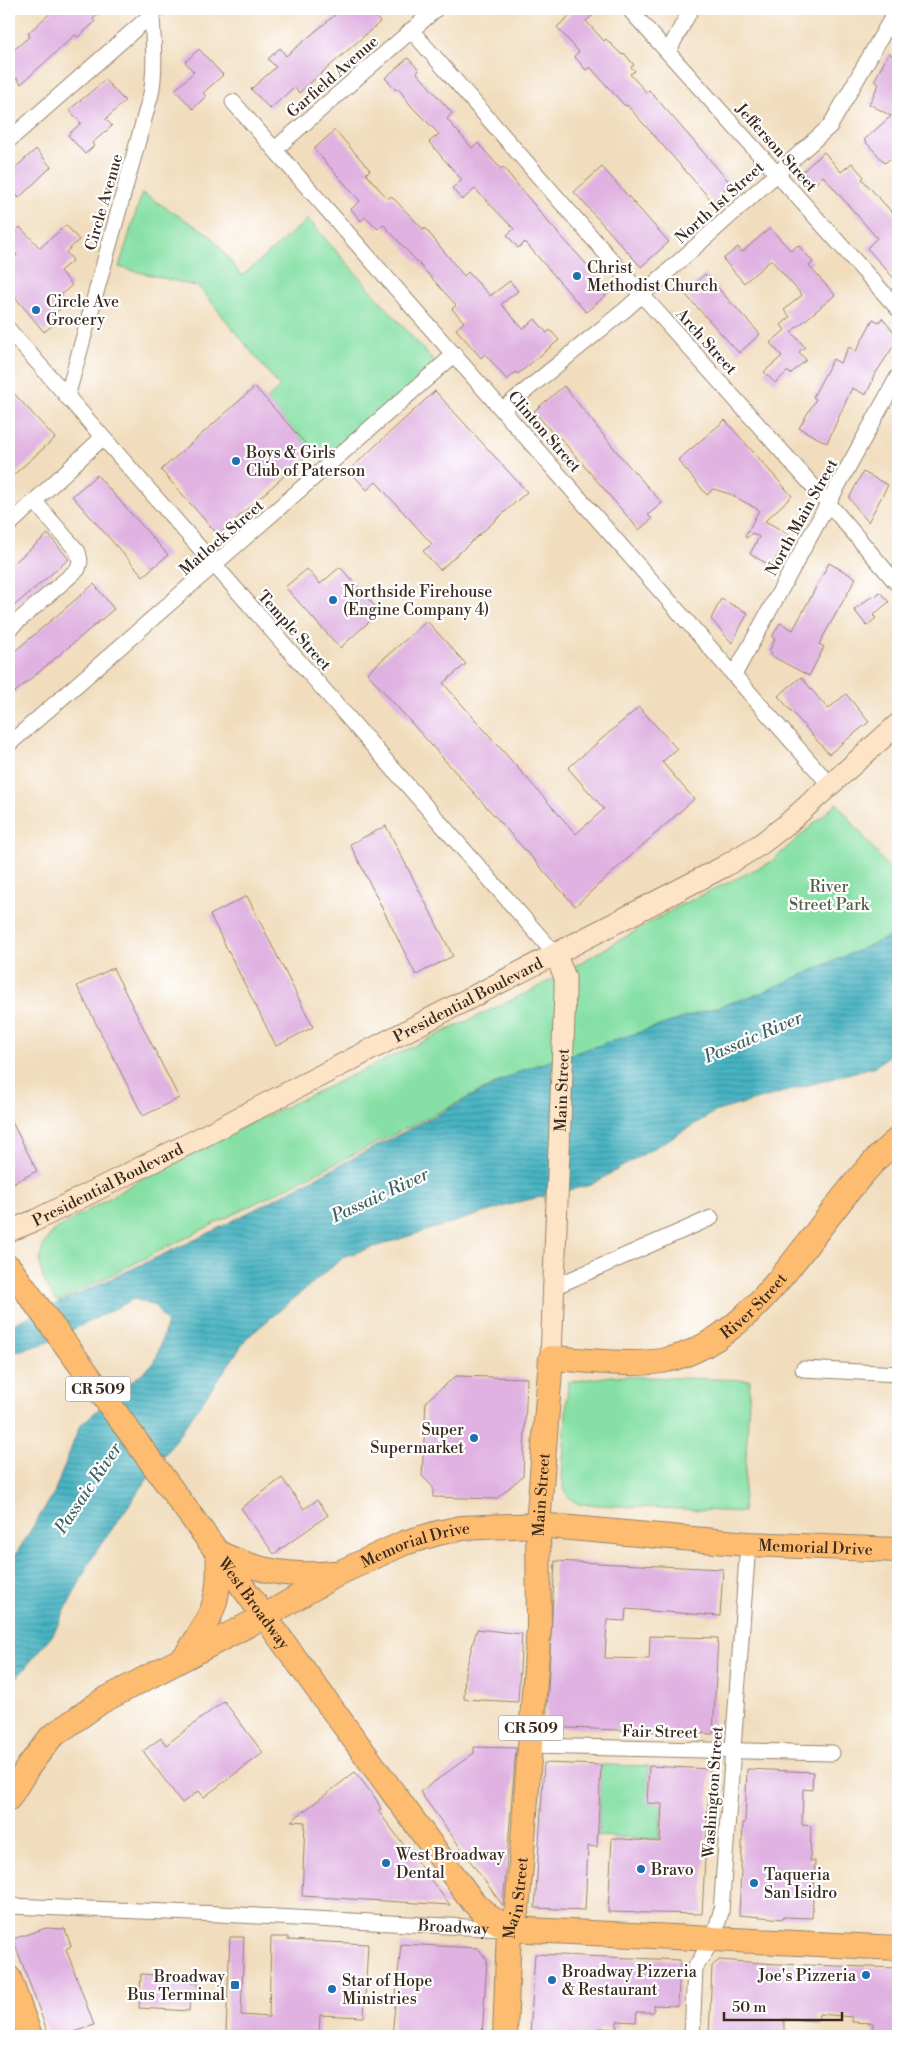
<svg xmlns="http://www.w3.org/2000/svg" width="907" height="2045" font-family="'Libre Bodoni',serif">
<defs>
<pattern id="water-rules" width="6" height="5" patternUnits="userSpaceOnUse" patternTransform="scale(1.25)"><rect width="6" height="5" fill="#46b3c2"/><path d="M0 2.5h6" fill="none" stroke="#3c929d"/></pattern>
</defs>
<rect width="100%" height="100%" fill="#fff"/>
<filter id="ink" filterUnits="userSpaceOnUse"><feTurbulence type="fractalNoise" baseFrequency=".02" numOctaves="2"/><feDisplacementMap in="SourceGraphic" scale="10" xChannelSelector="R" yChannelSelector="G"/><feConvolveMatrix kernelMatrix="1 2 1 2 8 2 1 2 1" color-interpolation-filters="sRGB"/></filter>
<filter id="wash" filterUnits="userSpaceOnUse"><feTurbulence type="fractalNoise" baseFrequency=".0096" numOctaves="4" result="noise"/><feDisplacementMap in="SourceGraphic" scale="20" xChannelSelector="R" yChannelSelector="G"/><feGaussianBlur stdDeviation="1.12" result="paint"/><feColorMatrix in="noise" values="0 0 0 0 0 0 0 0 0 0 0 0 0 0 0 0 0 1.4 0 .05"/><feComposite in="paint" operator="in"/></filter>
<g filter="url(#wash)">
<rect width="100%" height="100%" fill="#f1ddbd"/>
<g fill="#86e0a5" stroke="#608562">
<path d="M142,193L210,235L242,276L308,219L437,365L322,462L266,400L280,387L199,287L119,267Z"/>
<path d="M837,803L891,871L898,866V933L758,994L525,1069L57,1302C38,1277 33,1256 53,1231L177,1158L535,989L679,906L771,862Z"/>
<path d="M612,1376L750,1380L743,1512L579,1504C567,1498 564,1492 562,1478L568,1382Z"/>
<path d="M601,1765L649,1766L648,1803L662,1804L659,1839L598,1836Z"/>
</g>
<path fill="url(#water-rules)" stroke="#406e70" d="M898,933V1048L876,1066L717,1111L591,1185L519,1202L345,1256L248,1337L93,1556L52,1636L9,1687V1565L54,1493L80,1425L155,1362L167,1323L155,1306L134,1299L46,1343L9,1354V1326L205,1235L525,1069L758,994Z"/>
<g id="blocks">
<g fill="#e0b2e2">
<path d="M55,9H103L93,19L95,22L78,37L75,35L21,84L17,78L9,85V54L30,36L28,33Z"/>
<path d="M342,9H368L380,22L299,93L294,87L270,109L251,89L276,67L268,59L280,48L286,56Z"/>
<path d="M577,9H600L586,21L604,41L606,39L622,55L624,53L634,65L631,67L635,71L630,74L646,92L649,90L731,184L712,201L627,105L625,106L590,67L586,70L574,56L579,52L557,27Z"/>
<path d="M199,49L223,75L203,93L206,96L193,109L175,90L194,72L185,62Z"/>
<path d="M889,53L898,59V152L885,163L864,140L891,116L869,104L879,84L874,81Z"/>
<path d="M408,58L419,70L417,73L452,113L447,119L472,148L478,143L501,169L503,167L549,223L611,291L586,312L525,242L518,248L507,235L514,229L475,189L462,200L452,188L462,180L429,142L439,134L412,107L398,88L396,90L385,78Z"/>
<path d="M105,80L125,101L106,119L112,126L92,143L94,146L85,154L68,135L81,123L69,110Z"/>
<path d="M335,130L370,170L366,174L388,199L391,196L424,230L425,228L464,276L468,272L490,296L510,281L518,291L501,304L523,329L535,319L547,333L550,330L559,340L518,374L516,372L507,380L485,354L481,358L456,329L464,322L452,309L456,305L383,224L378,229L366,217L361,221L351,209L360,201L314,149Z"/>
<path d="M36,149L51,167L19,198L9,186V159L16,167Z"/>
<path d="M824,152L841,172L852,163L864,177L862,179L898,219V283L867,248L877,238L823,176L814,185L802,172Z"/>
<path d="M602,167L669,242L641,267L574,192Z"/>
<path d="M66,225L79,240L66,252L73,260L60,271L72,285L59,297L66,304L52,316L57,322L44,332L9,290V263L17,255L9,246V238L20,227L40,248Z"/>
<path d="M770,228L791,251L798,245L813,262L809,266L835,295L791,332L805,347L799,352L806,360L790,374L788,371L775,383L764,372L782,356L770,343L785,330L781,325L790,317L784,310L802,295L771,260L744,283L723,259L738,247L742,252Z"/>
<path d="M705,274L760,334L739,353L684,293Z"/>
<path d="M882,318L893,331L898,330V339L872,379L873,380L866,395L852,388L827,443L799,428L816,399L813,397L833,359L840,363L849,347L856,351L873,319L879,322Z"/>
<path d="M564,386L621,457L662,503L648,515L652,519L639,530L556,433L554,435L534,411Z"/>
<path d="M255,387L312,451L218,535L161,470Z"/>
<path d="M9,388L55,438L9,479Z"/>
<path d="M435,391L527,492L440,570L423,551L432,544L376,482L367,490L349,470Z"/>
<path d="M725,420L792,496L765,521L790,535L771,566L750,554L759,537L752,533L747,538L745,537L759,510L730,494L713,489L707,495L678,460Z"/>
<path d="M863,472L888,485L868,522L849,498Z"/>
<path d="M97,475L168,555L143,576L72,496Z"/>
<path d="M48,534L69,559L9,610V567Z"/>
<path d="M829,563L856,578L819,644L824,647L809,676L770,655L772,652L769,651L775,639L772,637L780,623L793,630Z"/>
<path d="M340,567L380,612L340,648L285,587L307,569L320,584Z"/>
<path d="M94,584L114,609L9,697V656Z"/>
<path d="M880,592L889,602L873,615L876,618L867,626L854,610L872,596L874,598Z"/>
<path d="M721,599L748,613L732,643L711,619Z"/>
<path d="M427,621L466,664L443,683L576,834L604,809L568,768L639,707L677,749L662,762L694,799L575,906L367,673Z"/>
<path d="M801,677L828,709L846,694L869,722L829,754L778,696Z"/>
<path d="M386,826L453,956L416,975L350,844Z"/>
<path d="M247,896L313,1027L276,1046L210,915Z"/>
<path d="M113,968L179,1098L143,1116L77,986Z"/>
<path d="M9,1116L37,1171L9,1185Z"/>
<path d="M456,1376L527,1378L523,1476L496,1499L433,1497V1487L422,1476L426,1401Z"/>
<path d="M282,1478L304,1509L317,1500L328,1515L274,1554L241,1508Z"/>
<path d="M555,1561L723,1569L720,1616L626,1609L625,1621L607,1620L605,1658L649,1659L650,1636L718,1638L713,1734L546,1727Z"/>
<path d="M477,1629L522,1634L518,1702L464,1699L465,1672Z"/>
<path d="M224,1701L263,1753L204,1797L199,1791L182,1803L143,1751L161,1738L166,1745Z"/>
<path d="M474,1747L516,1748L503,1906L420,1792L474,1753Z"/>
<path d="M544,1763L601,1765L597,1847L588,1846L585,1910L535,1908Z"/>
<path d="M649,1766L710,1769L702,1914L608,1912L612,1838L660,1842L662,1804L647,1803Z"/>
<path d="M747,1769L813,1772L812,1790L803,1789L802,1825L811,1826L810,1861H815L812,1918L783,1917V1919L739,1915L743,1823H745Z"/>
<path d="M355,1772L376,1799L381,1809L378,1811L450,1905L302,1896L305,1822L291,1821Z"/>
<path d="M46,1928L65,1929L71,1946L66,1949L94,2025L62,2036H49L13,1939Z"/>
<path d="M230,1937H244L241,2015L269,2017L271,1937H288V1940L368,1944L364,2017L320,2015L319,2036H262V2034L226,2032Z"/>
<path d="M401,1944L478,1948L487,1960L482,2036H392Z"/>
<path d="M535,1954L680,1960L678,2006L654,2005V2012H637L636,2022L617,2021V2029L599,2028L598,2036H530Z"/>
<path d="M719,1960L778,1964L898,1968V2036H872L873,2023L852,2022V2017L819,2014L818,2021L784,2019V2036H709L712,1966Z"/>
<path d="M141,1974L191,1977V1983H198V1999H190L189,2011L139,2008Z"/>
</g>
</g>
</g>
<g filter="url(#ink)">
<use href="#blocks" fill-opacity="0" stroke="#96846e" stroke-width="1"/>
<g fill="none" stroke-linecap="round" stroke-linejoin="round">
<defs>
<g id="street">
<path d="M629,9L898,309"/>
<path d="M411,30L642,295L829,504L898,585"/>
<path d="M668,52L691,9"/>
<path d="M233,102L830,785"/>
<path d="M9,140L158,9"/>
<path d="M275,149L436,9"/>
<path d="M9,330C190,539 374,745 555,954"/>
<path d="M67,397L151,94C156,67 153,41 152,13L150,9"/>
<path d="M503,409L626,309L830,126L897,9"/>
<path d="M9,525L102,438"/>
<path d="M9,629L78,569L80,561L78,552L35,502"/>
<path d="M734,675L898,376"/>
<path d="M9,744L455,354"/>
<path d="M554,1287L711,1218"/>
<path d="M803,1369L898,1374"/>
<path d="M530,1746L832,1753"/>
<path id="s1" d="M9,1906L220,1914L504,1929"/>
<path d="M692,2036L695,1968L713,1939L721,1912L748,1544"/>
</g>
<g id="secondary">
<path id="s2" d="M9,1231L34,1221L202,1137L725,866L761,844L787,824L898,724"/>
<path id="s3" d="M551,1358L565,992V977L555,954"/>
</g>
<g id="primary">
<path id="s4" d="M9,1267L473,1902L488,1916L509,1929L898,1948"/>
<path d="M219,1553C259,1572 290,1577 334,1573"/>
<path d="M185,1657C211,1617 222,1602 218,1552"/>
<path id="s5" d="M9,1798L28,1767L51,1737L102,1701L265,1616L341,1572L404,1543L438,1533L461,1528L538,1525L748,1544L898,1550"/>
<path d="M9,1978L30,2036"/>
<path id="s6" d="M505,2036L509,1929L517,1909L521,1865L539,1627L538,1525L551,1358C587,1360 626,1366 661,1361C764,1344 821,1202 898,1139"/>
</g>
</defs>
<use href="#street" stroke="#96846e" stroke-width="17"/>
<use href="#secondary" stroke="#96846e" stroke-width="23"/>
<use href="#primary" stroke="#96846e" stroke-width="26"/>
<use href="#street" stroke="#fff" stroke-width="15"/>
<use href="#secondary" stroke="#fee4c6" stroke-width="21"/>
<use href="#primary" stroke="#fdbc70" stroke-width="24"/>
</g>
</g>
<g fill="#1f6fb2" stroke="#fff" stroke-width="2">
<circle cx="577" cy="276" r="5"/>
<circle cx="36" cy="310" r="5"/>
<circle cx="236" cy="461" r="5"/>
<circle cx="333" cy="600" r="5"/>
<circle cx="474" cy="1438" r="5"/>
<circle cx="386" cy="1863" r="5"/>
<circle cx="641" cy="1869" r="5"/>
<circle cx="754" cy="1883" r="5"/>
<circle cx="866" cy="1975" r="5"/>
<circle cx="552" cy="1980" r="5"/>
<rect x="230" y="1980" width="10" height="10" rx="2.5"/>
<circle cx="332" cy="1989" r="5"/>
</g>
<g text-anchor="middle" stroke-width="4.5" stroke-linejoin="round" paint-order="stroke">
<g fill="#fff" stroke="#766a62" stroke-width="1">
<rect x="65.5" y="1376.5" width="65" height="25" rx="4"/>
<rect x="498.5" y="1715.5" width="65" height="25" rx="4"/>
</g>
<g font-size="15" font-weight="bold" fill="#3b2a1e">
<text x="98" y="1394">CR 509</text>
<text x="531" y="1733">CR 509</text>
</g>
<g font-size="16" fill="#3b2a1e" stroke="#fff">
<text transform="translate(332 76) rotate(-41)" y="6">Garfield Avenue</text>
<text transform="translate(777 147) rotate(48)" y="6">Jefferson Street</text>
<text transform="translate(103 202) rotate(-74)" y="6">Circle Avenue</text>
<text transform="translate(719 202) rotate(-42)" y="6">North 1st Street</text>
<text transform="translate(707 341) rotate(48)" y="6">Arch Street</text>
<text transform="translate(545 431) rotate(49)" y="6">Clinton Street</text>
<text transform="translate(801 517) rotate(-61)" y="6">North Main Street</text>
<text transform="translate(221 537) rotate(-41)" y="6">Matlock Street</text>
<text transform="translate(295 630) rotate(48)" y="6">Temple Street</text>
<text dy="6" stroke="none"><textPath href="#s2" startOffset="514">Presidential Boulevard</textPath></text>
<text dy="6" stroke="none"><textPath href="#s3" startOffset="268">Main Street</textPath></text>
<text dy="6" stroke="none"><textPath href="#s2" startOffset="109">Presidential Boulevard</textPath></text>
<text dy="6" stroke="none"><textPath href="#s6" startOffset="901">River Street</textPath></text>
<text dy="6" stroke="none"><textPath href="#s6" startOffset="544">Main Street</textPath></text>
<text dy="6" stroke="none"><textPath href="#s5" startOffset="488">Memorial Drive</textPath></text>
<text dy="6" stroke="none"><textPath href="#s5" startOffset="892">Memorial Drive</textPath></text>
<text dy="6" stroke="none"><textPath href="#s4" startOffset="416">West Broadway</textPath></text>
<text transform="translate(660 1731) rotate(1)" y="6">Fair Street</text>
<text transform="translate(712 1792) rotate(-86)" y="6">Washington Street</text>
<text dy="6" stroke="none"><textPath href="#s6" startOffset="139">Main Street</textPath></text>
<text dy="6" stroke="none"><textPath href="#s1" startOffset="445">Broadway</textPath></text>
</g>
<g font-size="16" fill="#3b2a1e" stroke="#fff" text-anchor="start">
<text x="587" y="273">Christ<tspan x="587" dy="18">Methodist Church</tspan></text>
<text x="46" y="307">Circle Ave<tspan x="46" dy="18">Grocery</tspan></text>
<text x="246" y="458">Boys &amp; Girls<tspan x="246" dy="18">Club of Paterson</tspan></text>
<text x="343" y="597">Northside Firehouse<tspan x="343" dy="18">(Engine Company 4)</tspan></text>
<text x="464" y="1435" text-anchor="end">Super<tspan x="464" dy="18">Supermarket</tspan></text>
<text x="396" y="1860">West Broadway<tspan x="396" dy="18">Dental</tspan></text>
<text x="651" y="1875">Bravo</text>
<text x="764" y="1880">Taqueria<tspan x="764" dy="18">San Isidro</tspan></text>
<text x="562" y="1977">Broadway Pizzeria<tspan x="562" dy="18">&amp; Restaurant</tspan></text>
<text x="856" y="1981" text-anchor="end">Joe's Pizzeria</text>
<text x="225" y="1982" text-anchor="end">Broadway<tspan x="225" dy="18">Bus Terminal</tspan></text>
<text x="342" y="1986">Star of Hope<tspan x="342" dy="18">Ministries</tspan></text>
</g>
<g font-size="16" fill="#526146" stroke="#fff">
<text x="829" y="892">River<tspan x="829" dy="18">Street Park</tspan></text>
</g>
<g font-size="18" font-style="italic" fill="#3f6160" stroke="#fff">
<text transform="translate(753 1037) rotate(-23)" y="6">Passaic River</text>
<text transform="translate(380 1195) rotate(-25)" y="6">Passaic River</text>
<text transform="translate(88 1488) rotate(-56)" y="6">Passaic River</text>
</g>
</g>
<rect width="907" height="2045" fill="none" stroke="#fff" stroke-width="30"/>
<path d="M724 2012v8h118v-8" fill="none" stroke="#3b2a1e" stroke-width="2.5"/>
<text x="732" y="2012" font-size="15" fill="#3b2a1e" stroke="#ffffff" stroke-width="4" paint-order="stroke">50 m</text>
</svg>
